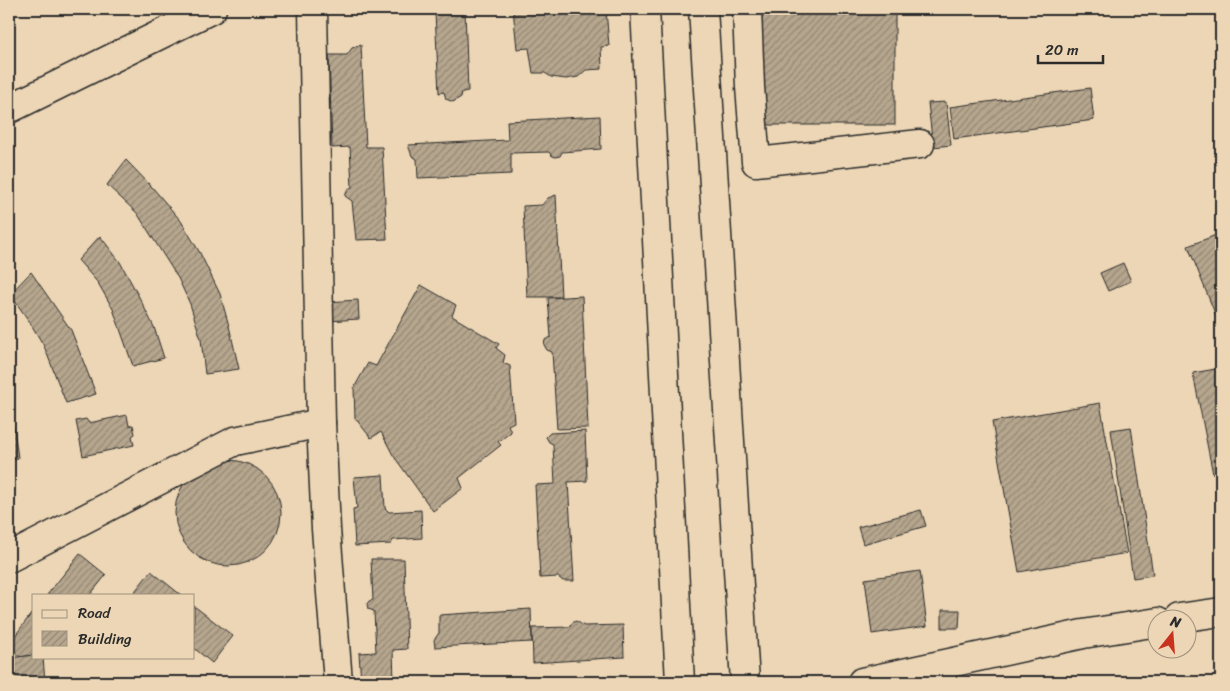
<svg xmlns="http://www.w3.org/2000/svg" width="1230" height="691" font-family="Sriracha,sans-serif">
<defs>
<pattern id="building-hatch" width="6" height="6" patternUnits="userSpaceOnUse" patternTransform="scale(1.25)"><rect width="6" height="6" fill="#b6a68e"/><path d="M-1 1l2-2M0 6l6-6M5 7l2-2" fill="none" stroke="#948774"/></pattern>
</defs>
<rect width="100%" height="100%" fill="#ecd6b5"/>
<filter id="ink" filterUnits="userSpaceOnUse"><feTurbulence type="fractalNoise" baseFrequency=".02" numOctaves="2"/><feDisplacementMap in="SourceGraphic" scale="10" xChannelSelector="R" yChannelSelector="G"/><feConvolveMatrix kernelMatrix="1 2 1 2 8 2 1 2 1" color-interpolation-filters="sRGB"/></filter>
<g filter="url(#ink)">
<g fill="url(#building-hatch)" stroke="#2b2b2b">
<path d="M513,9H606L609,46L601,47L602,69L586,70L578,77L566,79L551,77L545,73H533L529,48L517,49Z"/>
<rect x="762" y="9" width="133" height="116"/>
<path d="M465,11L468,91L462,92L461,97L453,102L446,99L444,92L439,93L435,13Z"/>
<path d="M361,45L366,147H382L387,239L356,240L352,201L345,196L348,189L352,187L350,147L332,148L329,55H347L352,48Z"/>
<path d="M1090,88L1094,120L954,139L950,107Z"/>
<path d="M946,102L951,145L933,147L928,103Z"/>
<path d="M600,116L601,149L562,152L560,156L555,157L551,155L549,152L511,153V174L418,178L417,159L412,156L408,145L508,140L507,121Z"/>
<path d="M126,160L152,187L181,221L200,253L220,294L229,326L239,369L205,374L201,339L190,304L178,278L137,213L107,185Z"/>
<path d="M556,195L561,297H527L523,206L542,205L548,198Z"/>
<path d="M1221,233V325L1220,326L1188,246Z"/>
<path d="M100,236L120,262L138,295L154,327L164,358L133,366L113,309L98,283L78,260Z"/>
<path d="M1123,263L1131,281L1108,291L1100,273Z"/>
<path d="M31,272L71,330L96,394L66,403L44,346L29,321L10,294Z"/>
<path d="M421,285L456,305L452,316L499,344L496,348L505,355L503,363L510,366L514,422L508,425L511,432L498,442L501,445L459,478L463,488L433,511L393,455L381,432L371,438L355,418L354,388L368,363L376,366Z"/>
<path d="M582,296L588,428L557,429L552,352L547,350L544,345L545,340L551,337L548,298Z"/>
<path d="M358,300L359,319L328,321L327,302Z"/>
<path d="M1221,368V472L1213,474L1193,373Z"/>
<path d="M9,391L18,458L9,461Z"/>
<path d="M1100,403L1127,553L1019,572L992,422Z"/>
<path d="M127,415L129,426L133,425L135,434L132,436L134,445L83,456L76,421L86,419L89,423Z"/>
<path d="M1131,427L1153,575L1133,578L1111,430Z"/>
<path d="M585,431L587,481L568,482L574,581H563L558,577L540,578L535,485L555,484L553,444L549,442L546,437L550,433Z"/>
<circle cx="228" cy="513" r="53"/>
<path d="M383,475L385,508L389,512L421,510L422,538L393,540L391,544L355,546L353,509L357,508L354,477Z"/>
<path d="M921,510L926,526L863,544L858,527Z"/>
<path d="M80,554L106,575L90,595H47Z"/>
<path d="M371,559H404L407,649L393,650L394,682H361L359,653L376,652L374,611L368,609L367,604L369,601L373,600Z"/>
<path d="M151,571L181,595H132Z"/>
<path d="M920,571L927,626L872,634L865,579Z"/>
<path d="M194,606L233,636L212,663L194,648Z"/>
<path d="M531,609L532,642L435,647L434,640L439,633V615Z"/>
<path d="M34,610V655L20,657L9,648V644Z"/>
<path d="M942,610H960L959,628H942Z"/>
<path d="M576,621L584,626L623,625L624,657L533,663L532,628L570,627L572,623Z"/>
<path d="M34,655V657H43L45,682H12L9,658Z"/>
</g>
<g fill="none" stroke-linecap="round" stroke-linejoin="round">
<defs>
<g id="minor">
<path d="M313,9L321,423L326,529L338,682"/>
<path d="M645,9L680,682"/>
<path d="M747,9L750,87L756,162L920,144"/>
<path d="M9,109L212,9"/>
<path d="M9,558L235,441L321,423"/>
<path d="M1179,618L1221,612"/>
<path d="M862,682L1083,634L1158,622"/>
</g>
<path id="major" d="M703,9L745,682"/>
</defs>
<use href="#minor" stroke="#2b2b2b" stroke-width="31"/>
<use href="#major" stroke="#2b2b2b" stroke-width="31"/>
<use href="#minor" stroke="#ecd6b5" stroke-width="28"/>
<use href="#major" stroke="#ecd6b5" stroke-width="28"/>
</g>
</g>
<rect width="1230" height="691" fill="none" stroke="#ecd6b5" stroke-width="30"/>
<rect x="15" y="15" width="1200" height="661" fill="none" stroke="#2b2b2b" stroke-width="2" filter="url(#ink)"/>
<rect x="32" y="594" width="162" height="65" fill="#ecd6b5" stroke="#9f927e"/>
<rect x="42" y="610" width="25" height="8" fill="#ecd6b5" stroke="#9f927e"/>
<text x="78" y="618" font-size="15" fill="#2b2b2b">Road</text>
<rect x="42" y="631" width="25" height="15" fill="url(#building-hatch)" stroke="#9f927e"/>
<text x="78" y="644" font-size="15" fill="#2b2b2b">Building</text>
<g transform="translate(1172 634) rotate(17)"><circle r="24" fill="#ecd6b5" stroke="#9f927e"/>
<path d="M0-4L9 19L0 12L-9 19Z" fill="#c8321e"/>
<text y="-8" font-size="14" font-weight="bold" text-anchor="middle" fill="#2b2b2b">N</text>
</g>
<path d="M1038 55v8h65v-8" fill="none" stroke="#2b2b2b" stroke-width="2.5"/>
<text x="1045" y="55" font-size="15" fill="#2b2b2b" stroke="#ecd6b5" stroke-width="4" paint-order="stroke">20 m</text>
</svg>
